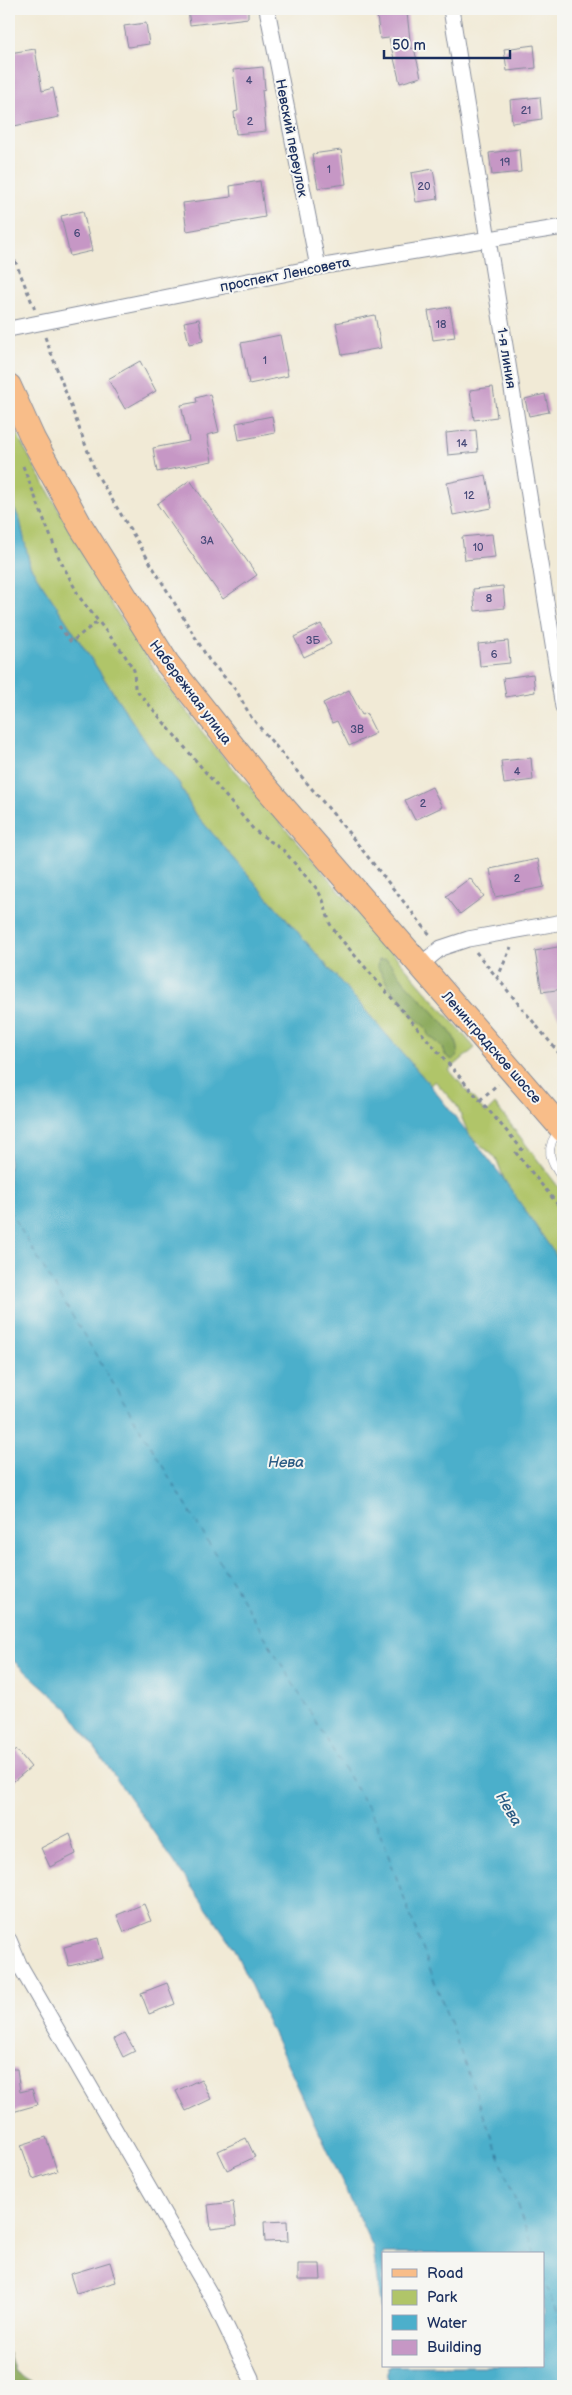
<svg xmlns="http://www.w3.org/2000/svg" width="572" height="2395" font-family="'Balsamiq Sans',sans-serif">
<rect width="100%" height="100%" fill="#f6f6f2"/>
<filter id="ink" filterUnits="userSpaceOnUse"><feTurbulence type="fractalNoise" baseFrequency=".02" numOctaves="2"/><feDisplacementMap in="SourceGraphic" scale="10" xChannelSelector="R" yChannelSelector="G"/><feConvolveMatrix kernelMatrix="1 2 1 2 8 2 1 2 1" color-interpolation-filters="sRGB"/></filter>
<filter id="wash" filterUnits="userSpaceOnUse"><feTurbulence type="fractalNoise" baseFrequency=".0096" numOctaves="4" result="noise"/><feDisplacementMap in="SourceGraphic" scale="20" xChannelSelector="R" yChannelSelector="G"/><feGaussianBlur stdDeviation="1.12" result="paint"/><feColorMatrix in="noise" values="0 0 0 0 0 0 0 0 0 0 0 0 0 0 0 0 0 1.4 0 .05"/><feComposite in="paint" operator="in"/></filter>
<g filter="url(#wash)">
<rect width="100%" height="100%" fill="#f1ead6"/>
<path fill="#d1bdcc" d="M563,943V1023L547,1001L539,983L532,948Z"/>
<path fill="#b0c569" stroke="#667a64" d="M9,415L22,444L111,603L156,671L203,733L475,1048L449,1070L486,1113L495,1104L563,1193V1266L506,1184L496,1158L469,1135L457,1106L435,1081L430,1085L193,811L179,783L153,753L30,566L20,520L9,499Z"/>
<g fill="#8caa5d" stroke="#546c5e">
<path d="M386,959C393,966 397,972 403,980C416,996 455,1029 458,1048C459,1055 456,1056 452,1060L445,1055L443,1047L428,1035L426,1028L404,1007L402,998L393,993L377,966L379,960Z"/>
<path d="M9,2353L15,2373L38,2386H9Z"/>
</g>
<path fill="#4cafcb" stroke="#346f94" d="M9,499L20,520L30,566L153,753L179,783L193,811L430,1085L501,1175L563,1266V2386H388V2366H543V2254H383V2329L373,2248L232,1945L67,1708L9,1657Z"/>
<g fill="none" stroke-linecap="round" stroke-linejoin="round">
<g stroke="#2c5c84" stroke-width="1" stroke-dasharray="6 5" stroke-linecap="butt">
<path d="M9,1210L376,1822L535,2254"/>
<path d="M543,2276L563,2331"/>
</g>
</g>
<g id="blocks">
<g fill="#c697c5">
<path d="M188,9H248V18L190,25Z"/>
<path d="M407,13L411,49L414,48L421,77L400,83L389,38L380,39L377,16Z"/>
<path d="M146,23L149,44L128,47L124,26Z"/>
<path d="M534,45L536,68L507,71L504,49Z"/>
<path d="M35,49L42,91L53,88L59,117L9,127V98L13,97L9,71V53Z"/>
<path d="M263,67L265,89L262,90L266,131L236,134L234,112L238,111L233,70Z"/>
<path d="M540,97L542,119L512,123L510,100Z"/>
<path d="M519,149L521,172L492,175L489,153Z"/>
<path d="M341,150L346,184L318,188L312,154Z"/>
<path d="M433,169L438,199L416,202L411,173Z"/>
<path d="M260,181L265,217L187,231L183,203L231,197L230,186Z"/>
<path d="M83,211L92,251L70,256L61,216Z"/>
<path d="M450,307L455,337L433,340L428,311Z"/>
<path d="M375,315L381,348L342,355L336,323Z"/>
<path d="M199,319L203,341L189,344L184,322Z"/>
<path d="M280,335L288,376L249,384L241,343Z"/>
<path d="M140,361L156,391L125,409L108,379Z"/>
<path d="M493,387L497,417L474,420L470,390Z"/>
<path d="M210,394L219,432L207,435L212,461L157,472L153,448L189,441L181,405L197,402L196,398Z"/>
<path d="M545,394L549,412L529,416L525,399Z"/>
<path d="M272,416L275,433L239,440L236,423Z"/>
<path d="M476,430L478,452L448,455L446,433Z"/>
<path d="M486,475L492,508L453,515L447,483Z"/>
<path d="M190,480L257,575L223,599L157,504Z"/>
<path d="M492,534L495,557L465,560L462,537Z"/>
<path d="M503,586L505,608L475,611L473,589Z"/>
<path d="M321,624L331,644L304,657L294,637Z"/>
<path d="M508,641L510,663L480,666L478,644Z"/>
<path d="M533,674L535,692L506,697L503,678Z"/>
<path d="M349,690L362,715L366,713L376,733L349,746L337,721L332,723L323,703Z"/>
<path d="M531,758L533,780L504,784L501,761Z"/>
<path d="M432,787L442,807L415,820L405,800Z"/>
<path d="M538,859L544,887L495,897L490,869Z"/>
<path d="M470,878L484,896L460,914L446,896Z"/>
<path d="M563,946V989L542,992L535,951Z"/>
<path d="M17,1750L31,1767L9,1785V1756Z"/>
<path d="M70,1833L76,1854L50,1867L41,1848Z"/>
<path d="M144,1904L151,1921L124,1932L117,1915Z"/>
<path d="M98,1938L103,1958L69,1966L64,1947Z"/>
<path d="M167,1983L175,2004L149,2014L141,1993Z"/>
<path d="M125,2033L135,2051L123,2057L114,2039Z"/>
<path d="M9,2069H17L20,2092L32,2089L37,2105L9,2113Z"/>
<path d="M201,2079L211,2099L186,2111L176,2091Z"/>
<path d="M46,2137L57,2171L33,2179L21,2145Z"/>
<path d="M246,2138L255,2157L227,2170L218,2151Z"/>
<path d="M233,2202L236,2226L211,2229L208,2205Z"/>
<path d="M287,2221L288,2241L265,2242L264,2222Z"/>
<path d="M110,2262L116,2282L76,2293L70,2274Z"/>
<path d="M298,2264H320L321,2280H298Z"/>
</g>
</g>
</g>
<g filter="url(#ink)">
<use href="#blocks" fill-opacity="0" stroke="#868c9a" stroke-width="1"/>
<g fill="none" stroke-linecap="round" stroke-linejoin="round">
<defs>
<path id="lane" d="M560,1129C544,1147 549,1162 563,1179"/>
<g id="street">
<path d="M267,9L318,267"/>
<path d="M451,9L563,707"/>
<path d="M9,329L318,267L563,227"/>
<path d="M420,965L441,948L468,939L563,922"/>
<path d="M9,1940L19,1964L213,2299L251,2378L252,2386"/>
</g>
<path id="primary" d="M9,386L33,439L80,525L167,663L257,777L563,1130"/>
</defs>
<use href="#lane" stroke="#868c9a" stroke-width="9"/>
<use href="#street" stroke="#868c9a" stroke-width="17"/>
<use href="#primary" stroke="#868c9a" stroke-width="26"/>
<g stroke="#868c9a" stroke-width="3" stroke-dasharray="4 4" stroke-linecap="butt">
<path d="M9,246L35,310"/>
<path d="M45,337L96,473L209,660L236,690L251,717L340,822L431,936"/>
<path d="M23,466L59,558L80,598L124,654L134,670L135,688L254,830L283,850L317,889L323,900L330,924L339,937L522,1149L516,1153L563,1211"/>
<path d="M59,626L71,642L98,621"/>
<path d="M476,952L563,1058"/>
<path d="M497,979L511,947"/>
<path d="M480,1100L498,1084"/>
</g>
<use href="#lane" stroke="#fff" stroke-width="8"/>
<use href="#street" stroke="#fff" stroke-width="15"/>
<use href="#primary" stroke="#f8bd89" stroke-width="24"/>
</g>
</g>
<g text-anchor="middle" stroke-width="4" stroke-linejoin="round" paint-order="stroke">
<g font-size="11" fill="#464978">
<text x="249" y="84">4</text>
<text x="526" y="114">21</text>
<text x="250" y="125">2</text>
<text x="505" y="166">19</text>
<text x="329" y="173">1</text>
<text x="424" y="190">20</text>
<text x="77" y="237">6</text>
<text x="441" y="328">18</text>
<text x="265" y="364">1</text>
<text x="462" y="447">14</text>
<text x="469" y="499">12</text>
<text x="207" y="544">3А</text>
<text x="478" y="551">10</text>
<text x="489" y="602">8</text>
<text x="313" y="644">3Б</text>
<text x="494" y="658">6</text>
<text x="357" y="733">3В</text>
<text x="517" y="775">4</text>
<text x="423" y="807">2</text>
<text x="517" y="882">2</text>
</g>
<g font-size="14" fill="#1b2f5e" stroke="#f6f6f2">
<text transform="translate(292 138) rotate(79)" y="5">Невский переулок</text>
<text transform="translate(285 274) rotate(-11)" y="5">проспект Ленсовета</text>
<text transform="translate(507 358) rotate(81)" y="5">1-я линия</text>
<text transform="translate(191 692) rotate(53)" y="5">Набережная улица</text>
<text transform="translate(492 1047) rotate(49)" y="5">Ленинградское шоссе</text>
</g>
<g font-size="15" font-style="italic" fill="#2c5c84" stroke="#f6f6f2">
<text x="286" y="1467">Нева</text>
<text transform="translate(509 1809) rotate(59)" y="5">Нева</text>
</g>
</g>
<rect width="572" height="2395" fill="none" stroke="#f6f6f2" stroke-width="30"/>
<rect x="382" y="2252" width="162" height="115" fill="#f6f6f2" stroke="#9ea6b7"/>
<rect x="392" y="2269" width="25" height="8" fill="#f8bd89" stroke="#9ea6b7"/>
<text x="427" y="2278" font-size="15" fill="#1b2f5e">Road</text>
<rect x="392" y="2290" width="25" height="15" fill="#b0c569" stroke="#9ea6b7"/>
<text x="427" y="2302" font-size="15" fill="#1b2f5e">Park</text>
<rect x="392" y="2315" width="25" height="15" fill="#4cafcb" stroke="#9ea6b7"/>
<text x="427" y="2328" font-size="15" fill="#1b2f5e">Water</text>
<rect x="392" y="2340" width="25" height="15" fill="#c697c5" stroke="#9ea6b7"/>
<text x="427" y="2352" font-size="15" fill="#1b2f5e">Building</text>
<path d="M384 50v8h126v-8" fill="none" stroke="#1b2f5e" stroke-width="2.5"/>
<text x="392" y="50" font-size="15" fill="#1b2f5e" stroke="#f6f6f2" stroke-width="4" paint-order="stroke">50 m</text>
</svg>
